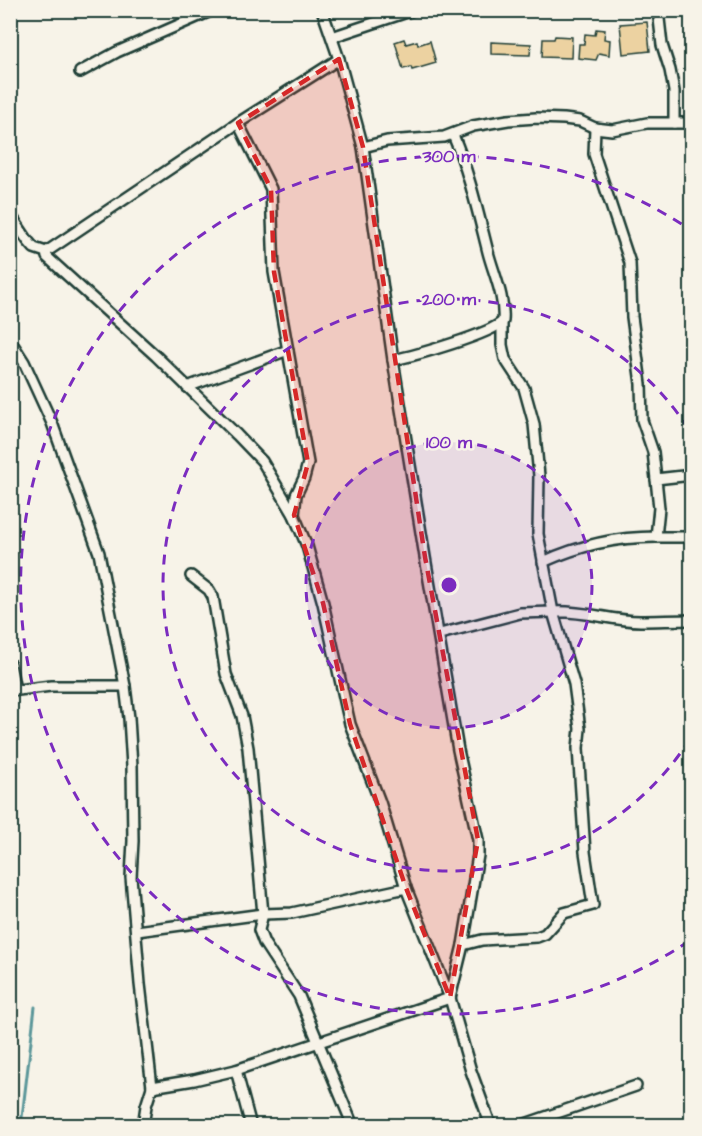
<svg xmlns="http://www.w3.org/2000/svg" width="702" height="1136" font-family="'Architects Daughter',sans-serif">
<rect width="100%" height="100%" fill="#f7f3e8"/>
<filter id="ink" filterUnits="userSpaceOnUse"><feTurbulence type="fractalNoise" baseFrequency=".0167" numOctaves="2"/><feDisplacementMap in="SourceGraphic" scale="12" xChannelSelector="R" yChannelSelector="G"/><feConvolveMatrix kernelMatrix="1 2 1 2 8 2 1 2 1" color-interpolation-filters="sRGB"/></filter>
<g filter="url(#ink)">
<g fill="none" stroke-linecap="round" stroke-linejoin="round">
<path stroke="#5b979a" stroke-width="3" d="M21,1126L35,1007"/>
</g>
<g fill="#ecd2a1" stroke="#1f3d34" stroke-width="1.5">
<path d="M647,22L650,51L623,54L620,24Z"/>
<path d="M596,29L605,30L604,39L610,40L609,55L599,53L596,60L578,58L579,44H584L585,34L595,35Z"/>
<path d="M555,36L572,37L571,58L542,57L543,39H554Z"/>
<path d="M404,39L406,44L417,41L418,45L430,41L436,63L412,70L411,67L403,69L395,42Z"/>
<path d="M491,42L531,44L530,55L491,54Z"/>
</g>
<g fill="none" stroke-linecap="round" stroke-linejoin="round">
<defs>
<g id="street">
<path d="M332,37L413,10"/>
<path d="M80,72L117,52L213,10"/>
<path d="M238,123L271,189L274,272L308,463L304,478L296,495L294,515"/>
<path d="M674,123H692"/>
<path d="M595,128L594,154L630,263L632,317L641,384L642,420L653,452L656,479"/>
<path d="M363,147L387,141L444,137L473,126L508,120L536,118L564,119L580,121L595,128L612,130L647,123H674V91L670,70L662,45L658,10"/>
<path d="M10,214L28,241L34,248L46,252L47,257L156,356L237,435L262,461L294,515L307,546L323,603L350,724L380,802L406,888L450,998L471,1071L491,1126"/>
<path d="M46,252L238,123L339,59"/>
<path d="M10,340L24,362L52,423L99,553L125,686L129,718L132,766L133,841L131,877L140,984L152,1087L146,1106L143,1126"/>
<path d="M393,360C413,356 492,334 503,321C505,297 494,275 488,252C478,213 469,172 453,135"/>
<path d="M187,387L288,350"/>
<path d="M656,537H692"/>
<path d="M543,562C580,545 615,537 656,537L659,508L656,479L692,475"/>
<path d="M191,576L209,590L213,597L226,674L242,716L248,748L263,914L259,930L264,943L299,996L353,1126"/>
<path d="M440,634L520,613L553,612L538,534L539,476L534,424L524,388L505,359L502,345V323"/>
<path d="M10,664L15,690"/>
<path d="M10,691L51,686H125"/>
<path d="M137,931L263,914L292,913L406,888"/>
<path d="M463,945L482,940L537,937L545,934L564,913L593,905L585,852L578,748L580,729L574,684L553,612C583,610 611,621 640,621C657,621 674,620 692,620"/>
<path d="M236,1070L251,1126"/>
<path d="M152,1087L194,1080L236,1070L450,998L463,945L478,855V840L458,750L425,557L393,360L363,147L339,59L322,10"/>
<path d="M519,1126L636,1086"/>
</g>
</defs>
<use href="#street" stroke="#1f3d34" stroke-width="14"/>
<use href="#street" stroke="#f7f3e8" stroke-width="9"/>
</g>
</g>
<path fill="#d62828" fill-opacity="0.2" stroke="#d62828" stroke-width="4.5" stroke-dasharray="12 8" stroke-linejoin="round" d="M339,59L363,147L425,557L478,840L450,998L406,888L350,724L323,603L294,515L308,463L274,272L271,189L238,123Z"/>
<circle cx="449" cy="585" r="143" fill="#7b2cbf" fill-opacity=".12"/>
<g fill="none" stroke="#7b2cbf" stroke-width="3" stroke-dasharray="10 8">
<circle cx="449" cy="585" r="143"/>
<path d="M690 739A286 286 0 1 1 690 431"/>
<path d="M689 941A429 429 0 1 1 689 229"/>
</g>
<circle cx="449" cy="585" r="9" fill="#7b2cbf" stroke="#f7f3e8" stroke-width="3"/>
<g font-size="18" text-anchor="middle" font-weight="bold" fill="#7b2cbf" stroke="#f7f3e8" stroke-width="5" stroke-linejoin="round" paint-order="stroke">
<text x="449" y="162">300 m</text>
<text x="449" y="305">200 m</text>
<text x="449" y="448">100 m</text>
</g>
<rect width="702" height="1136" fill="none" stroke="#f7f3e8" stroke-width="36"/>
<rect x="18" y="18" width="666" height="1100" fill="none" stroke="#1f3d34" stroke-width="2" filter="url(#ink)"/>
</svg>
